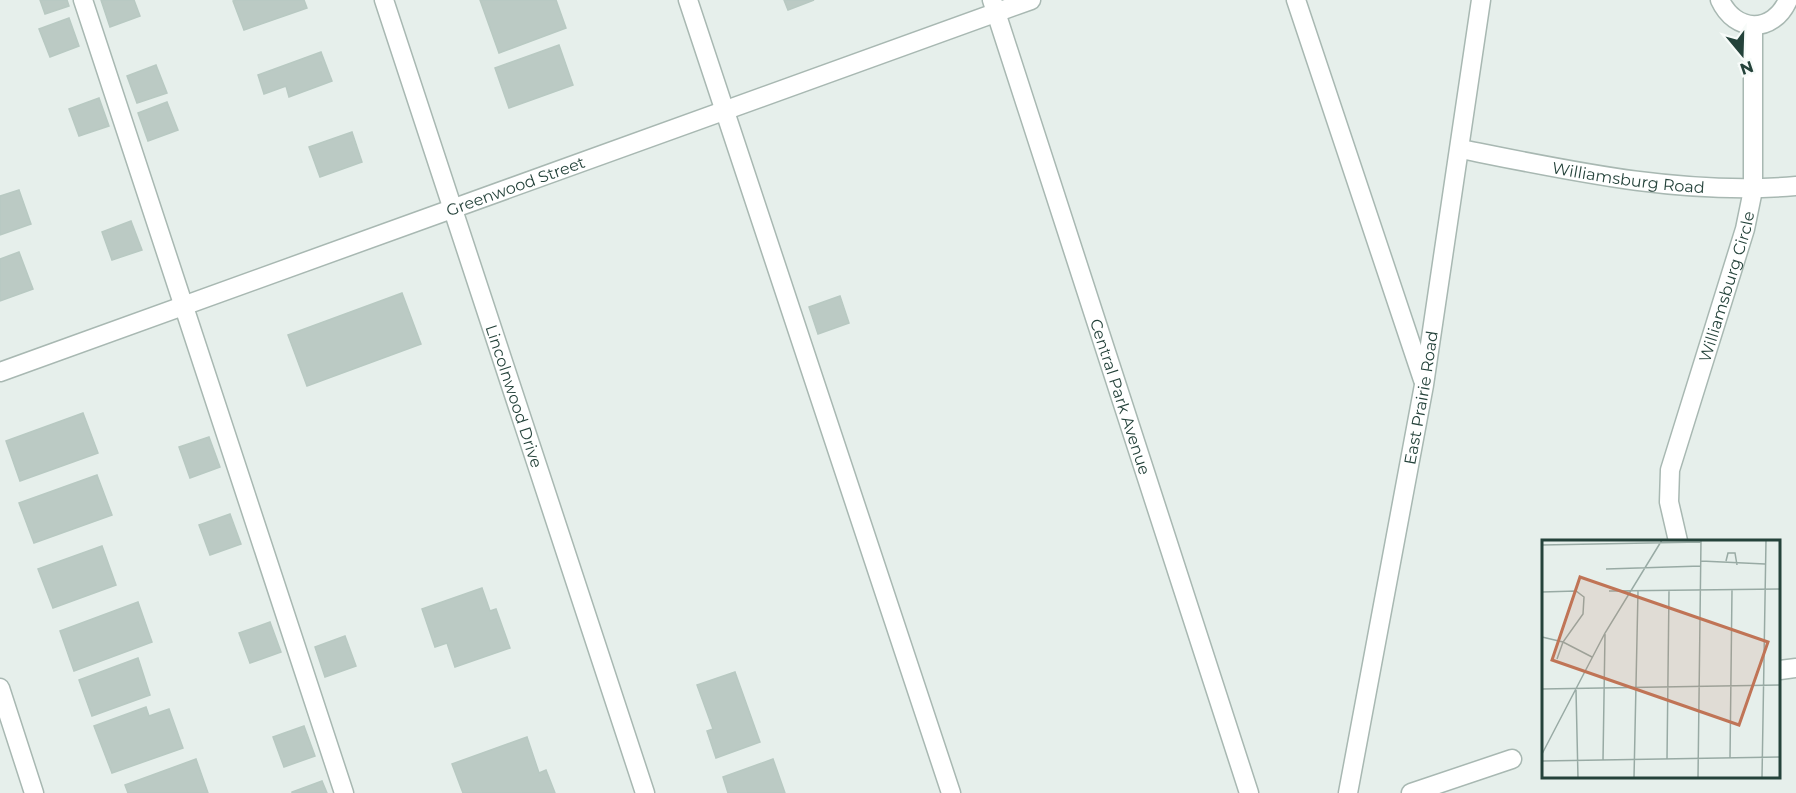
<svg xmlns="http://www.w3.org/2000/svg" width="1796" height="793" font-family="Montserrat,sans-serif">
<rect width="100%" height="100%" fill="#e6efeb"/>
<g fill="#bbcac4" stroke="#b8c9c2" stroke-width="1.5">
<path d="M40,0H67L69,6L45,14Z"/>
<path d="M101,0H134L140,16L110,27Z"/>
<path d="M236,0H304L307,8L244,30L233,1Z"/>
<path d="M480,0H556L566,28L499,53Z"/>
<path d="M784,0H814L788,10Z"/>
<path d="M69,18L79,46L50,57L39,29Z"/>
<path d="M559,45L573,85L509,108L495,68Z"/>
<path d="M321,52L332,81L289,97L286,86L264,94L258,75Z"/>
<path d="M156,65L167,93L137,103L127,76Z"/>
<path d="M99,98L109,126L79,136L69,109Z"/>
<path d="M167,102L178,130L148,141L138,113Z"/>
<path d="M352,132L362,162L320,177L309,147Z"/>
<path d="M19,190L31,224L0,235V196Z"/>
<path d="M131,221L142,250L112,260L102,232Z"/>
<path d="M19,252L33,289L0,301V259Z"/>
<path d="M402,293L421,344L307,386L288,335Z"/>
<path d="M840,296L849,323L818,334L809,307Z"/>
<path d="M83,413L98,453L20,481L6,441Z"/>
<path d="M209,437L220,467L190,478L179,447Z"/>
<path d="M97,475L112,515L34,543L19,503Z"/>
<path d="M230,514L241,544L210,555L199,525Z"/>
<path d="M102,546L116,585L53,608L38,569Z"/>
<path d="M482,588L490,611L496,609L510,648L455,667L447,643L435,647L422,609Z"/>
<path d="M138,602L152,642L74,671L60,631Z"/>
<path d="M270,622L281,652L250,663L239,633Z"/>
<path d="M345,636L356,666L325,677L315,647Z"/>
<path d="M138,658L150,695L92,716L79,680Z"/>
<path d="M735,672L760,742L716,758L707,731L713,729L697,685Z"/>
<path d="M146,707L149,716L169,709L183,748L112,773L94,726Z"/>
<path d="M304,726L315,756L284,767L273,737Z"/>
<path d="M527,737L539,773L546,770L555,793H463L452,764Z"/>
<path d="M196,759L208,793H128L125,785Z"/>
<path d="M773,759L785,793H728L723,777Z"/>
<path d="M322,781L327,793H292V792Z"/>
</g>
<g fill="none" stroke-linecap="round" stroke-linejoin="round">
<defs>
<g id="minor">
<path d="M83,0L344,793"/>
<path id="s1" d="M384,0L645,793"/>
<path d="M688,0L951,793"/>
<path id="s2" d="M992,0L1249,793"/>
<path d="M1296,0L1423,380"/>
<path d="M1720,0C1735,33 1773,34 1788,0"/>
<path id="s3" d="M1461,149C1570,171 1684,196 1796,186"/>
<path id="s4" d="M0,372L1031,0"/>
<path id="s5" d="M1678,541L1669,502L1670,470L1745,229L1753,190V26"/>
<path d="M1780,670L1796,668"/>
<path d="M0,688L34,793"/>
<path id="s6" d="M1348,793L1424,385L1481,0"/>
<path d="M1411,793L1512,759"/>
</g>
</defs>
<use href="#minor" stroke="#a8b8b2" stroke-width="21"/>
<use href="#minor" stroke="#fff" stroke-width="18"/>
</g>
<g text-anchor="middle" stroke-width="6" stroke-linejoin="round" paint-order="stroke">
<g font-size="16" fill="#24423a" stroke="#f7fbf9">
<text dy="6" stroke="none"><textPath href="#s3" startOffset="170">Williamsburg Road</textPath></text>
<text dy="6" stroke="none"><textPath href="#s4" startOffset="548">Greenwood Street</textPath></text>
<text dy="6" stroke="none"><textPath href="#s5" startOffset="264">Williamsburg Circle</textPath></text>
<text dy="6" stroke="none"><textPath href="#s1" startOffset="417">Lincolnwood Drive</textPath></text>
<text dy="6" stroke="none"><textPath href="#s2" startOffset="417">Central Park Avenue</textPath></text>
<text dy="6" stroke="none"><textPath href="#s6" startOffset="402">East Prairie Road</textPath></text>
</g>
</g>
<g transform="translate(1542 540)">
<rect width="238" height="238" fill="#e6efeb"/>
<path fill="none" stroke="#98aaa4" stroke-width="1.5" d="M0,5L159,2M159,21L223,24M184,21L186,13H193L195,25M64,29L159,26M67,51L239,49M0,52L34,51L42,57L41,74L21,102L15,119M0,97L21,102L50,117M0,149L239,145M34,150L36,238M0,214L63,93L120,0M188,218L190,50M125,219L127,51M61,220L63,94M0,221L239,217M92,238L96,51M156,238L159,0M220,238L224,0"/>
<path fill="#c07456" fill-opacity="0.15" stroke="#c07456" stroke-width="3" d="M38,37L226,102L197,185L10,120Z"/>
<rect width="238" height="238" fill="none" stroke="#24423a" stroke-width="3"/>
</g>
<g transform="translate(1742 54) rotate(161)" stroke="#f7fbf9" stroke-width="4.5" paint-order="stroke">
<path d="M0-4.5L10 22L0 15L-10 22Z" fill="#24423a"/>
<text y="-9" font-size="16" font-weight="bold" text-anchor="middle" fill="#24423a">N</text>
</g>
</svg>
